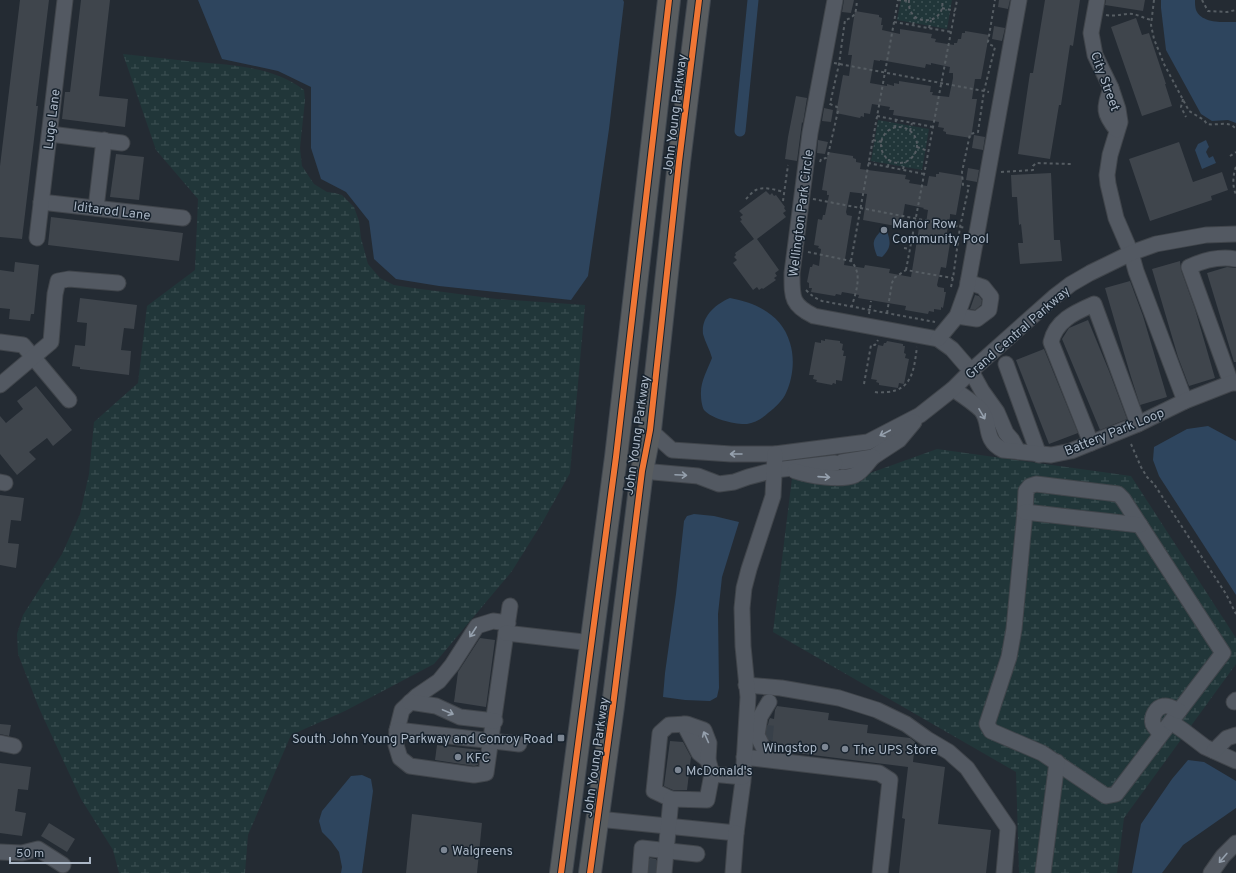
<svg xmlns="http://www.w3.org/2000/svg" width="1236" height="873" font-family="Overpass,sans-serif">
<defs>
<pattern id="green-dots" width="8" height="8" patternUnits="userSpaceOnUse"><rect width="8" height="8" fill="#213639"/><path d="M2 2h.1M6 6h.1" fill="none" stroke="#3f5154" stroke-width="1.8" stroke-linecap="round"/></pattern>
<pattern id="wetland-marsh" width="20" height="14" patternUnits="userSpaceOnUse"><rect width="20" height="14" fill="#213639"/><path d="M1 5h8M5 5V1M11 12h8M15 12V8" fill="none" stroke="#3f5154"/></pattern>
</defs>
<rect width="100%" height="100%" fill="#242b33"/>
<g fill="url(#green-dots)">
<path d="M901,0H952L947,29L897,20Z"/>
<path d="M878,120L929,129L922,170L871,161Z"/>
</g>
<g fill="url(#wetland-marsh)">
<path d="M123,54C148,57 172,59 196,62C233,65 274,67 304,90L305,100L300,148L302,166L314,184L327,192L335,193L342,195L354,207L359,221L361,238L368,264L380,278L394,285L413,288L497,299L585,305L570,473L542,523L512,571L434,664L345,711L291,735L248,835L245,873H119L113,850L81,799L39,708L18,654L17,634L23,615L62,554L80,514L89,474L94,422L138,383L147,306L195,270L198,199L156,150Z"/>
<path d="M937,449L1131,476L1236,638V664L1124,818L1117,873H1019L1016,772L773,632L792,478L859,477Z"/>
</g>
<g fill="#2e455e">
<path d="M198,0H623L624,2L609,129L588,276L571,300L439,286L396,279L374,259L369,221L346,192L321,179L311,148V87L278,71L222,59Z"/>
<path d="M1161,0H1195C1195,3 1195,7 1196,10C1202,24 1224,22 1236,22V123L1228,120L1212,121L1201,114L1166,50L1161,8Z"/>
<path d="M1206,140L1209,147L1208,148L1206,152L1209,158L1213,156L1216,163L1202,169L1195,150L1198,144Z"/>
<path d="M882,230L887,231C891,243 891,248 882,257L877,256C872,243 872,240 882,230Z"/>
<path d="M730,298C757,303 782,315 790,343C795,359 793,378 786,393C783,400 775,408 768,413C763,418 754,423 747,424C736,425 712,419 704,410C702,407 701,399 701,396C700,382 707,371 712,358C710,350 705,342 703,334C701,316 716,304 730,298Z"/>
<path d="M1208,426L1236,441V595L1159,476L1153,460L1154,447L1187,429Z"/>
<path d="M694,514L714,516L739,522L722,577L718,614L719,688L717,697L710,701L685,700L663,697L665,673L676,594L684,521L687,516Z"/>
<path d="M1188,760L1204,762L1236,781V808L1183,845L1162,873H1132L1141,824L1172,779Z"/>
<path d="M362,775L371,779L373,791L362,873H341L342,867L339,852L331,841L322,832L319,821L322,811L351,776Z"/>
</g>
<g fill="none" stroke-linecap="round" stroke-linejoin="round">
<path stroke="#2e455e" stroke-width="11" d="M740,131L753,0"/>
</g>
<g fill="#3f454c" fill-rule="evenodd">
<path d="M20,0H49L36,106H38L22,239L0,237V166Z"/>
<path d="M81,0H110L99,96L128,99L125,127L62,119L65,92H70Z"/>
<path d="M844,0H854L851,13L842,12Z"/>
<path d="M999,0H1010L1008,9L998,7Z"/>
<path d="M1045,0H1080L1073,46L1070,45L1061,105H1059L1050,159L1018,154L1030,73H1033Z"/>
<path d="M1106,0H1145L1143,11L1105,5Z"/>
<path d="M855,11L879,15V17L882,18L881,25H883L882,30L900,34V29L932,34L931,38L936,39L935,42L954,45V43H957L958,39H961L962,33H965V31L989,35L981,79H975L972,99H977L971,138L946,134V132L943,131L944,128L938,127L939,122L893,115L894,110H889L890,107L872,104L870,114L864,113V117L861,116L860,118L836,113L843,75L849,76L852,55H848ZM874,60L880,61V60L925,68L926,64L931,65V63L950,67L949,73H953V78L949,97L932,95L933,92H930L931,86L899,81V84L894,83V86L887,84V86L870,83Z"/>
<path d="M1136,18L1142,35L1149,33L1166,84H1165L1172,106L1142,116L1111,27Z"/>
<path d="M994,26L1005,28L1002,41L992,39Z"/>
<path d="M796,96L807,98L803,123L802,122L797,161L785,159L788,137Z"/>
<path d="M824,108L833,110L831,122L822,121Z"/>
<path d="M974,135L985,137L983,150L972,148Z"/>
<path d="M818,140L828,142L825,154L817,153Z"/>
<path d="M1179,142L1193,182L1222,172L1228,190L1211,196L1212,200L1150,221L1129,159Z"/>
<path d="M828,152L853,156V158L856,159V162L861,163L860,169L906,175L905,179L910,180L909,183L927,186L929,176L936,177V174H939V172L963,176L956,215L950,214V217L946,237L948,238L947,243H950L946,268L941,267L937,285L938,287L944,288V292H946L943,308L941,307V310L934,309V312L929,311L928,314L905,310L906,306L858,298L859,295L842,292L841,295L836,294L835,296L811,292L812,288H809V283L807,282L810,267H812L813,264L819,266L821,249L818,248L819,246L814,245L818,219L822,220L823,215H825L829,195H827V191L822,190ZM850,192L867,194L863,220L901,227L905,204L924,208L923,209L928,210L925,230L919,228L911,277L889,273L890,269L865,265L864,268L844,265L852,216L847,215L846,212Z"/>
<path d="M116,154L144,157L139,200L110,197Z"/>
<path d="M968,168L979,170L977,182L966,180Z"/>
<path d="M1051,173L1054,240H1060L1062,261L1020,264L1018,243H1023L1021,224L1019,225L1017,197H1012L1011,175Z"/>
<path d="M766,191L770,195L772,193L774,196L776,195L785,207L784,208L786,211L783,213L786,217L757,239L779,270L775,273L777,276L774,278L776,280L763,289L762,288L759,290L757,287L753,290L733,263L737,260L734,257L736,255L735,253L754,239L740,221L742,220L740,217L743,215L739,211Z"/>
<path d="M51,217L183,233L179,261L48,245Z"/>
<path d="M1180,261L1181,270L1195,309L1215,378L1189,386L1178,357L1152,269Z"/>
<path d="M15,262L39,265L34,314H31L30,321L9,319L10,309L0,308V270L14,272Z"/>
<path d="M1227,267L1236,268V362H1234L1207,273Z"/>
<path d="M1130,281L1143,316L1167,397L1140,405L1131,377L1105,288Z"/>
<path d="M975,295L979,296L982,300L981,305L975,310L970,309Z"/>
<path d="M80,298L137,305L134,329L124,328L121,350L131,351L129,375L80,369V367L72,366L75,345L85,346L87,323L77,322Z"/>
<path d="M1088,320L1109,371L1127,419L1100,430L1062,339L1069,328Z"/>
<path d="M825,339L840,341V343L843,344L842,350L844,351L843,356H846L842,381L836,380V384L833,383L832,385L816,382L817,380L813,379L814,375H809L815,342L821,343V340L825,341Z"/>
<path d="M887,341L903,344V346H905L904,353L906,354L905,358L909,359L904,384L899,383L898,388L879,385V383L876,382L877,380L871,379L878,345L883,346L884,343H886Z"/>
<path d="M1044,349L1078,433L1049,444L1016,360Z"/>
<path d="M36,386L72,430L53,446L47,438L29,452L36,459L17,475L0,454V416L6,423L23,409L17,401Z"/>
<path d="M0,495L24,498L21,521L11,520L8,543L19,544L16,568L0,565Z"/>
<path d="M480,638L495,640L486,707L454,702L458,672Z"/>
<path d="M777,706L829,713L828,720L868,725L867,733L910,738L915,742L913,762L945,767L938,824L991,830L986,873H899L905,819L902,818L908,767L773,750L771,741L766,734L769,720L770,718L774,719L775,710Z"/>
<path d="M0,724L11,725L9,736L0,734Z"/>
<path d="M670,741L683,742L691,757L687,790H673L664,786Z"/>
<path d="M437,745L480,750L478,765L474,766L435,760Z"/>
<path d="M0,763L31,767L28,790L18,789L15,811L26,813L22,836L0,833Z"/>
<path d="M412,814L482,823L477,873H406Z"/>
<path d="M49,823L75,839L67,852L41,836Z"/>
<path d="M650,858L656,859L655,873H649Z"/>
</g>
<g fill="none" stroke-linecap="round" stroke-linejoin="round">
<g stroke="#384049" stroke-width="15" stroke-dasharray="15 8" stroke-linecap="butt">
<path d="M765,740L767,718"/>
<path d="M646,866L657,868"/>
</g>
<defs>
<g id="minor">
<path d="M835,0L810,133L792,273C792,297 791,305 814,316L938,339L952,349L971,371L982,391L997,412L1006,433L1012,440L1018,451"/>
<path d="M1097,0L1091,33L1095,55L1111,88L1118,109L1120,122L1110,155L1107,175L1108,184L1116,218L1131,253L1136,271L1185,401"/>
<path d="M1111,88C1104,109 1103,113 1117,130"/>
<path d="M50,134L122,143"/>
<path d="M41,202L183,218"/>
<path d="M96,208L104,140"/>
<path d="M37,238L65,0"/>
<path d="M957,316L977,319L989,310L991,297L983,287L968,282"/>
<path d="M938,339L957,316L967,288L1019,0"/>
<path d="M0,342L23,345L69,400"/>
<path d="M1006,364L1039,455"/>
<path d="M1231,383L1189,267C1204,260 1219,256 1236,259"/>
<path d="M0,385L51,342L55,294L58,281L69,279L118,283"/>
<path d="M953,389C962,395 973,402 981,410C992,422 982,440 1003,450L1051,455L1071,451L1138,424L1185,401L1231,383H1236"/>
<path d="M650,430L672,450L731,454H775L868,442L920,415L953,389L971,371L1054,297L1071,284L1090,273L1131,253L1156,244L1206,235L1236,234"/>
<path d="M1091,443L1051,342C1056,320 1076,312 1094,304L1138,424"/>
<path d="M842,462L873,457L899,440L914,422"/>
<path d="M642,471L698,476L719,484L734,482L748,477L775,470L835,463"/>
<path d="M795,471C810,476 840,481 855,475C863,471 867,463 873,457"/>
<path d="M0,482L5,483"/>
<path d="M1036,484L1118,494L1123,499L1223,653L1116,794L1106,796L1042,753L991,731L987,724L1009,657L1014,629L1025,512L1026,491L1030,486Z"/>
<path d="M1025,512L1140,525"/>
<path d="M508,623L493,621L477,626L452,665L439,681L417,696L402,710L397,730L396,745L400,758L410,766L474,775L486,773L506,633L510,606"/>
<path d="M506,633L592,643"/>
<path d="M746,685L781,688L839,698L877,710L906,724L927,739L949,752L967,768L1008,828L1004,873"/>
<path d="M410,702L436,706L460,717L495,721"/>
<path d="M1234,702L1236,700"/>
<path d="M1171,722L1184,731L1205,747L1236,761"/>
<path d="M684,724L699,753L708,760"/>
<path d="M397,730L519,744"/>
<path d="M1161,734C1158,731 1155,728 1153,724C1151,717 1156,707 1164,706C1169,705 1174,709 1179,711"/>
<path d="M0,743L14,746"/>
<path d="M764,749L757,735L760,717L769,702"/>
<path d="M1214,751L1227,738L1236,735"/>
<path d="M744,757L879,773L890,780L880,873"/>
<path d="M671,799L654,791L660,733L669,725L687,724L704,730L709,743L708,760L712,774"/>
<path d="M598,819L736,833L743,781L748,697L743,646L742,608L744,588L749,569L773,496L775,454"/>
<path d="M0,852L22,853L38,849L63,865"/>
<path d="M640,873L642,848L697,854"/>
<path d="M664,873L671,799L707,800L712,774L743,777"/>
<path d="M733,873L736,833"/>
<path d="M1043,873L1057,762"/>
<path d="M1211,873L1223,856L1236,843"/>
</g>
<g id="highway">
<path d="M561,873L616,457L669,0"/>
<path d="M590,873L613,706L642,471L650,430L679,162L699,0"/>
</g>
</defs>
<use href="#minor" stroke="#40454b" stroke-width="17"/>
<use href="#highway" stroke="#40474f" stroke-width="24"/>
<g stroke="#565d63" stroke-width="2" stroke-dasharray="3 3" stroke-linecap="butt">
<path d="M898,0L909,1"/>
<path d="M909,0C906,28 947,26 942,0"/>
<path d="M1154,0L1151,25L1154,39L1164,64L1189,111L1204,120L1207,124C1217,126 1229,120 1236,129"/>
<path d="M1202,0L1208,11L1227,12L1236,10"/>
<path d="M942,8L955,11"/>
<path d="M1106,15C1116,17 1124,13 1133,14C1139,15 1145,19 1152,20"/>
<path d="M894,22L951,32"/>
<path d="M913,25L915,17"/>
<path d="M929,28L931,20"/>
<path d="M834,63L989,92"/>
<path d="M1183,99L1181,107L1186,117"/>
<path d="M877,116L933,127"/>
<circle cx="899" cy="145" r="18"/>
<path d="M895,128L896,120"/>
<path d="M910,131L912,123"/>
<path d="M873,140L882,142"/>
<path d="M917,147L928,151"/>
<path d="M1230,156L1236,152"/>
<path d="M820,162L821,159L826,158L828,155L838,111L837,107L830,104L839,64L845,20C857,17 856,10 857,0"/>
<path d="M868,163L924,174"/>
<path d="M888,167L889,159"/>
<path d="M1236,167C1233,174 1232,187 1236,194"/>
<path d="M903,169L905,162"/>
<path d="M1001,172L1033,170V166L1036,163L1072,164"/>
<path d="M746,199C749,196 752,192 756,190C764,186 776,190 784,192"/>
<path d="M813,199L966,228"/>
<path d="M783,201L788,165"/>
<path d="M904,248L910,249"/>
<path d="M808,252L851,261C863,274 856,291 852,306"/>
<path d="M851,261L898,0"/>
<path d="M906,270L957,0"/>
<path d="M951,287L953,278L960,227L969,186L963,185L962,172L970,134L978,132L984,91L995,47L989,44L988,42L995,0"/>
<path d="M806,290C811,295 815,298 822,301L935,322"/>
<path d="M887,313L892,283L894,278L906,270L953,278"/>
<path d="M869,314L871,301"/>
<path d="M864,384L871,345H875L878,340"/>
<path d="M875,392C879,393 883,392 887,392C913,390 914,368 917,347"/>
<path d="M1131,444L1141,467L1147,477L1154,484L1226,594L1236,614"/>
</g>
<use href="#minor" stroke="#535962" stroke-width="15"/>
<use href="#highway" stroke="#595d60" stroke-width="22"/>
<defs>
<g id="cycleway">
<path d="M561,873L616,457L669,0"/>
<path d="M590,873L613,706L642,471L650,430L679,162L699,0"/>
</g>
</defs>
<use href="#cycleway" stroke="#17222d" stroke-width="8"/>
<use href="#cycleway" stroke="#f07635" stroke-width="6"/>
</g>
<defs><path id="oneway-shaft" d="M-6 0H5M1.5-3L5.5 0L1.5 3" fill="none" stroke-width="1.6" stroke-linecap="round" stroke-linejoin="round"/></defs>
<g stroke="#95a0ad">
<use href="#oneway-shaft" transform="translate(982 414) rotate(60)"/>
<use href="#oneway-shaft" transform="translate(885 433) rotate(152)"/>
<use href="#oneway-shaft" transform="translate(736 454) rotate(-180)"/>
<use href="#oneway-shaft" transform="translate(681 475) rotate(3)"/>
<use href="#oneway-shaft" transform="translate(824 477) rotate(4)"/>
<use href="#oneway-shaft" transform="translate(473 632) rotate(123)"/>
<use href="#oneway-shaft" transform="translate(448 712) rotate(23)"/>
<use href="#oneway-shaft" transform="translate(706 737) rotate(-114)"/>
<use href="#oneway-shaft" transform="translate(1223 858) rotate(130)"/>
</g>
<g fill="#7c8693" stroke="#17222d" stroke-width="1.5">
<circle cx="884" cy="230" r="4"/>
<rect x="557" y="734" width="8" height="8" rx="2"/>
<circle cx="825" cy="747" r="4"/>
<circle cx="845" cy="749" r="4"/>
<circle cx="458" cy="757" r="4"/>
<circle cx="678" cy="770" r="4"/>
<circle cx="444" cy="850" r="4"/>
</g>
<g text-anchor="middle" stroke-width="3" stroke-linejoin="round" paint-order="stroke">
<g font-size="13" fill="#abb7c6" stroke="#17222d">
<text transform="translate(1106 81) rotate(70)" y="5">City Street</text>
<text transform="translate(674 114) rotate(-83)" y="5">John Young Parkway</text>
<text transform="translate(51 119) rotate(-83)" y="5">Luge Lane</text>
<text transform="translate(112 210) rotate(7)" y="5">Iditarod Lane</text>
<text transform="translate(800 213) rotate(-83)" y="5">Wellington Park Circle</text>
<text transform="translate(1017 332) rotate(-41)" y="5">Grand Central Parkway</text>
<text transform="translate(1114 431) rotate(-22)" y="5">Battery Park Loop</text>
<text transform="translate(636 435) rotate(-82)" y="5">John Young Parkway</text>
<text transform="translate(595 757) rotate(-82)" y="5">John Young Parkway</text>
</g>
<g font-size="13" fill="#abb7c6" stroke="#17222d" text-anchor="start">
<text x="892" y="228">Manor Row<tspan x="892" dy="15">Community Pool</tspan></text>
<text x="553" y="743" text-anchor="end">South John Young Parkway and Conroy Road</text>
<text x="817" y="752" text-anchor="end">Wingstop</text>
<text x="853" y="754">The UPS Store</text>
<text x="466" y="762">KFC</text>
<text x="686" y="775">McDonald's</text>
<text x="452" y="855">Walgreens</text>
</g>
</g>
<path d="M10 857v6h80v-6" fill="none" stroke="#abb7c6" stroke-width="2"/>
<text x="16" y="857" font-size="12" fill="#abb7c6" stroke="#17222d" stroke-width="3" paint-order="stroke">50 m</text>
</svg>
